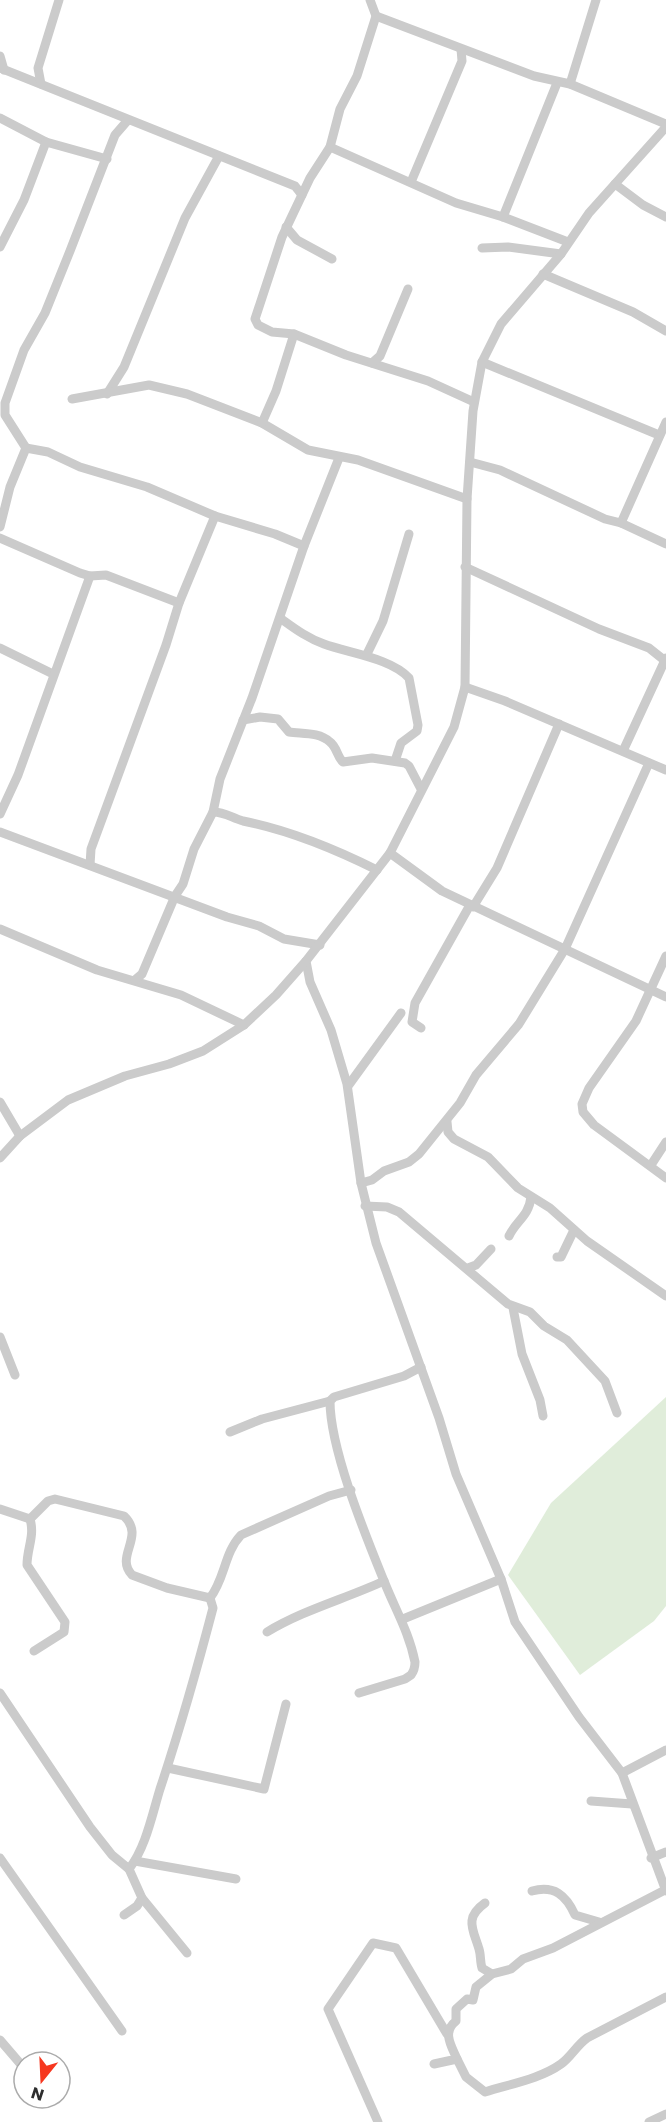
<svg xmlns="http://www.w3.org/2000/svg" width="666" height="2122" font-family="Poppins,sans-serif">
<rect width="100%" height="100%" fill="#fff"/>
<path fill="#e0edda" d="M666,1397V1606L654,1621L580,1675L508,1575L551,1503Z"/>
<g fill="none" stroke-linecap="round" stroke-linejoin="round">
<g stroke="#cbcbcb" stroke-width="9">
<path d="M370,0L376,16L357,76L340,109L330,147L310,178L282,237L255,319L258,325L272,332L294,334L346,355L428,381L474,402"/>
<path d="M376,16L534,76L570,84L666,124"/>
<path d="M0,56L4,70"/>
<path d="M0,68L295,186L302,195"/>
<path d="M41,84L38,68L59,0"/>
<path d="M570,84L596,0"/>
<path d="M0,118L46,142L107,159"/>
<path d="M330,147L456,203L503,217L568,242"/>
<path d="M411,182L462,61L461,49"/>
<path d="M615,184L643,205L666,217"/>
<path d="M503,217L557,83"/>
<path d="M286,227L297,240L332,259"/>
<path d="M0,247L24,200L46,142"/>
<path d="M482,248L508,247L561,254"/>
<path d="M543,274L633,312L666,331"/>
<path d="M482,362L659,435"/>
<path d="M372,363L380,356L408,289"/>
<path d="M107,394L124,367L185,218L219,156"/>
<path d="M72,399L149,385L187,394L262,423L308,450L358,460L467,499"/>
<path d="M262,423L276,391L294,334"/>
<path d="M26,448L48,452L80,467L147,487L215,516L275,534L304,546"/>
<path d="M470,462L500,470L605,519L621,523L666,422"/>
<path d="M621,523L666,544"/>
<path d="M0,527L10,487L26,448L5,415V403L24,350L45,313L70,251L115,135L128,120"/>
<path d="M0,538L80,573L90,576L106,575L179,603"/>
<path d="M465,567L599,629L649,648L664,660"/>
<path d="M280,618C294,628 307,638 324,644C348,653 391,658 409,678L418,725L417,731L401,743L395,761"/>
<path d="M0,648L53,674"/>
<path d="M367,654L383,621L409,534"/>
<path d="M465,687L505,701L666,770"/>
<path d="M243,720L260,717L278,719L289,732C303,734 319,732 330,742C337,747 337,757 343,762L372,758L405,763L409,766L421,789"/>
<path d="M623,751L666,658"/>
<path d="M213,812C225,812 232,818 243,821C289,830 335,849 377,870"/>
<path d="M0,814L18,775L90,576"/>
<path d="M0,832L227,917L259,926L284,939L320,945"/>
<path d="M390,853L442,891L666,997"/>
<path d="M90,865L91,849L166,645L179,603L215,516"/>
<path d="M473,907L497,868L559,724"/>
<path d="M0,929L97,970L181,995L244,1025"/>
<path d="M666,956L636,1021L589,1088L582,1104L583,1112L594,1125L666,1178"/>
<path d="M306,961L310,982L331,1030L347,1084L361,1183L376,1243L439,1418L456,1474L501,1579L515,1622L579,1717L622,1773L666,1891"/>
<path d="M135,980L142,974L175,896L183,884L194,849L213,812L220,779L252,698L304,546L339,458"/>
<path d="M421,1028L412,1022L415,1003L470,905"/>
<path d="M348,1086L401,1013"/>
<path d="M0,1102L20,1136"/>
<path d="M447,1122L448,1132L454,1139L488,1157L518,1188L550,1208L587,1241L666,1296"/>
<path d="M0,1158L20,1136L68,1100L125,1076L169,1064L203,1051L244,1025L276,995L306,961L390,853L454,727L465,687L467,499L473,411L482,362L501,324L561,254L589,213L666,127"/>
<path d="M651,1165L666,1142"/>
<path d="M361,1183L372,1180L384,1171L409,1162L419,1154L460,1103L476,1075L519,1024L565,949L649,763"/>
<path d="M365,1206L387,1207L399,1212L508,1304L530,1312L544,1326L567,1340L605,1381L617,1413"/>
<path d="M509,1236C516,1221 529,1216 531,1197"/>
<path d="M557,1257H561L574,1230"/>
<path d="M468,1268L476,1265L491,1249"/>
<path d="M513,1308L522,1354L540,1400L543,1416"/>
<path d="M0,1337L15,1375"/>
<path d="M230,1432L262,1419L330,1401"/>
<path d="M0,1509L30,1519"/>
<path d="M30,1519L48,1501L55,1499L124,1516C146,1537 114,1556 132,1575L167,1588L210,1598"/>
<path d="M30,1519C35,1536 27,1548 27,1565L65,1622L64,1632L34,1651"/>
<path d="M210,1598C225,1579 224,1553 241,1535L329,1496L351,1490"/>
<path d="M403,1619L501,1579"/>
<path d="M267,1632C303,1610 345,1599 384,1581"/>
<path d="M0,1693L90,1827L112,1855L129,1869L142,1898L137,1906L124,1915"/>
<path d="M359,1693L405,1679L411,1675C414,1671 415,1668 415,1662C409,1632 395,1609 384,1581C365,1534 330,1449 330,1401L334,1397L404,1376L421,1367"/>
<path d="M168,1768L264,1789L286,1704"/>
<path d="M622,1773L666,1750"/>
<path d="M591,1801L632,1804"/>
<path d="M0,1858L122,2031"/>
<path d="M651,1858L666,1852"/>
<path d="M135,1861L236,1879"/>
<path d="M129,1869C146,1847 152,1815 160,1789C180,1729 197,1669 213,1608L210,1598"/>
<path d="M532,1891C554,1885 566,1895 575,1915L599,1922"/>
<path d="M142,1898L187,1953"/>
<path d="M485,1903C464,1918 473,1929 479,1949C481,1955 480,1962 482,1968L492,1974"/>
<path d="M0,2040L24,2068"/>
<path d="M457,2059L466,2077L485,2092C510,2084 540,2079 561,2064C571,2057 576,2046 587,2038L666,1997"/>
<path d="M434,2064L457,2059C451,2045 442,2032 456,2021V2009L467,1999L473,2000L476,1987L492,1974L511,1969L523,1959L553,1948L665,1890"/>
<path d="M378,2122L328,2009L373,1943L396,1948L447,2034"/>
<path d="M649,2122L666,2114"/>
</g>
</g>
<g transform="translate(42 2080) rotate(198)"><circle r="28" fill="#ffffff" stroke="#ababab" stroke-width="1.5"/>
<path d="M0-4.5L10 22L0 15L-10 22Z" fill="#f6371f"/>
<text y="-9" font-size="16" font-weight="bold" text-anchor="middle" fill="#2e2e2e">N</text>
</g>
</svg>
